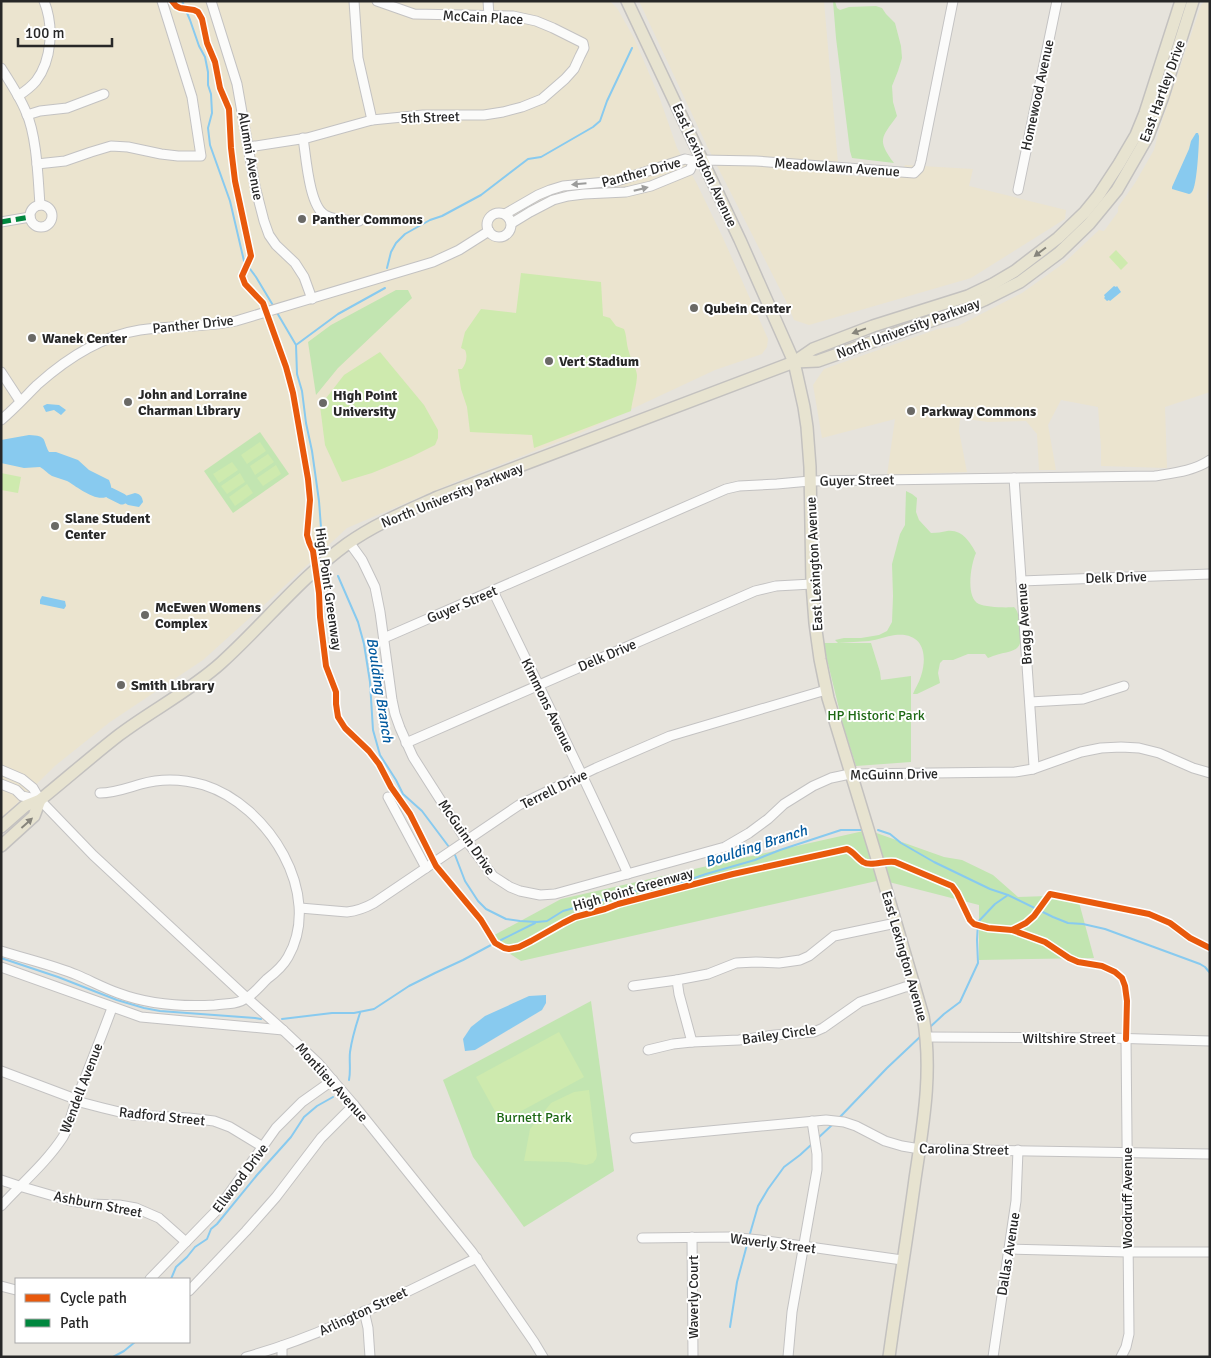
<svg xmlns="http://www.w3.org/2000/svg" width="1211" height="1358" font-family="Signika,sans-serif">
<rect width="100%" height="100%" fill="#e6e3dc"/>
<g fill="#ebe4cf">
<path d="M1,1H610L617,8L634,38L660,99L677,148L697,184L723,238L768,339L767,347L762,354L715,370L576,435L455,482L347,528L275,595L203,660L110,722L56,765L1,819Z"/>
<path d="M639,1H824L839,175L898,179L905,165L973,169L969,186L1066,210L1065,219L971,278L809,325L794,320L786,301L707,146Z"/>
<path d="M1205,1H1210V177L1207,196L1210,220V392L1165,407L1167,468L1101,466V447L1098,407L1061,400L1048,425L1056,470H1039L1037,434L1026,421L988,422L960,418L959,431L967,472L887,475L895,419L822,438L813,385L824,369L938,329L958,326L1022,293L1064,263L1099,230L1104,231L1118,212V207L1135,183L1154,150L1160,127L1201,5Z"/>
</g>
<g fill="#c2e5b1">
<path d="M833,1H835L837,8L840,10L849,7L876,6L882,8L886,14L895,23L901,46L902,58L898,71L892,86L893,102L897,116C881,138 877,140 894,163L852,158L850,151L836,38Z"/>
<path d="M396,290H408L412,298L338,368L316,395L308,342L331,325Z"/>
<path d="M260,432L289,474L233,513L204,471Z"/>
<path d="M906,491L912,494L917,498L916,512L919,520L931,533C937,533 942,532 947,531C962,529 970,542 976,553C971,564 965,597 979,604C985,607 1006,608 1014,607C1019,612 1019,619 1020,626C1025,657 1010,648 988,658L985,654H968L953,660H943L940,663L938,673L940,683L917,694H913C915,688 919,683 921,676C928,654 923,632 895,635C886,636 878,640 869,641C859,642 848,642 838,643L835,640L844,638H861L879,635L887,631L892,622L893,596L892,564L900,534L905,525Z"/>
<path d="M823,643H871L880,672L881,680L911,676V762L856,766L843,725Z"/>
<path d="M868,830L944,857L962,860L993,875L1018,897L1077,895L1094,958L979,960V905L881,880L521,961L487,939L561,899Z"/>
<path d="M591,1001L614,1171L524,1227L473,1157L443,1080Z"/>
</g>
<g fill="#ceeaae">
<path d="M1116,250L1128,263L1121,270L1109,257Z"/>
<path d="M521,273L601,282L603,316L610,318L616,326L624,329C627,336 626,344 629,352C631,360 636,367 637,375C637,385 632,401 631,411L534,448L532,435L470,432L467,407L461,389L458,369H462C466,364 468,356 465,350L461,348L465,332L481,309L516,313Z"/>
<path d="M380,352L424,405L438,430V438L435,445L411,457L372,473L342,482L325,445L320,406L344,375Z"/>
<path d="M260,442L266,451L247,464L241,455Z"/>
<path d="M268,454L274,462L255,475L250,466Z"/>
<path d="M232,462L238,470L219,483L213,474Z"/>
<path d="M276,465L281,474L263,486L257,478Z"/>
<path d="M1,473L21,477L18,493L1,490Z"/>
<path d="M240,473L245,482L227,494L221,486Z"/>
<path d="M247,484L253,493L235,506L229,497Z"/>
<path d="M559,1032L584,1077L501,1122L476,1077Z"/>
<path d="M589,1090L597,1155L596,1159L593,1163L586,1165L568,1162L524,1161L530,1129L551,1103L574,1092Z"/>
</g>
<g fill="#88caef">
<path d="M1196,133H1198L1199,136C1199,145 1197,186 1192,192C1191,193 1190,194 1189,194L1172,189V187L1189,149L1191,141Z"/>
<path d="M1114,286L1116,287L1117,286L1121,292L1110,301L1109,300L1107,301L1104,298L1105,297L1104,295Z"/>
<path d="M47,404L59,405L66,410L61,415L54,410L46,412L43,406Z"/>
<path d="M29,435C48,436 42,439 49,452H56L78,460L89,470L109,480C111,485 113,490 109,495C99,505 76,486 67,481C62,479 57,478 52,476C48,474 44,469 40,467L24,468L1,463V440Z"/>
<path d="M135,493C140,494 142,496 143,502L139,507L128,505L122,501V497Z"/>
<path d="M42,596L65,601L66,606L64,609L40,604V600Z"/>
<path d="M546,995V1003L542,1010L475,1050L465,1051L463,1039L471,1027L485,1016L529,996Z"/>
</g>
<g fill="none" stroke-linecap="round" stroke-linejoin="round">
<g stroke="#88caef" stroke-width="2">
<path d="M182,1L190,20L199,46L205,57L208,72V85L211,94L212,113L208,128L210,145L230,201L244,261L256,277L274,307"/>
<path d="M387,268L391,252L396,243L405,234L430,220L442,216L481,195L528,159L541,157L593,127L600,121L607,101L632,48"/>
<path d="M276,311L296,345L297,374L302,391L306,423L312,451L319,501L322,541"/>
<path d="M296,345L338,314L385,288"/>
<path d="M338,576L358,622L364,644L370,682L373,730L380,755L396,780L403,794L422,811L449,847"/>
<path d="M878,830L890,834L901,843L934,862L990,889L1008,895L1053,917L1068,923L1083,924L1105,929L1200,964L1205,967L1210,973"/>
<path d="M455,855L465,881L478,901L486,909L506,919L520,921L537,922L547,921L563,911L632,892L683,882L706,874L755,860L780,850L841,830H862"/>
<path d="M501,940L535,923"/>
<path d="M1,958L58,977L117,1000L144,1008L160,1011L255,1018L261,1019"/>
<path d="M282,1019L332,1013H354L374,1009L409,986L435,973L463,960L491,945"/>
<path d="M929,1028L944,1014L960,1002L978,963L977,940L978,922L995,904L1008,895"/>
<path d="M349,1080C351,1070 349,1061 350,1052C352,1038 356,1025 360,1013"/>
<path d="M839,1118L887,1068L922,1035"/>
<path d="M817,1139L832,1125"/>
<path d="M749,1237L758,1206L768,1189L784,1167L800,1155L812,1144"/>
<path d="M171,1279L176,1267L187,1257L195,1247L207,1239L211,1229L217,1224L257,1175L291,1137L304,1117L317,1106L333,1097"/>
<path d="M730,1327L737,1282L748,1241"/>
<path d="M113,1357L124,1351L135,1342"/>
</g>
<path stroke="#88caef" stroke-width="11" d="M110,493L122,499"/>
<defs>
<g id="minor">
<path d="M211,1L237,84L255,186L264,221L269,235L276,245L295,263L304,277L312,299"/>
<path d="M354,1L358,58L372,120"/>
<path d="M488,1L489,16"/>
<path d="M1,68C10,82 20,97 26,112C37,136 38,179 40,205"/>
<path d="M18,96C24,92 31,87 36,81C52,60 54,26 44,1"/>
<path d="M27,115L40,111L67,108L104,94"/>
<path d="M303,138C306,156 309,206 325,215C335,221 348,220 359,221"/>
<path d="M249,147L307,138L372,120L423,115H484L503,112L522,107L542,99L565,79L574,69L580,56L584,48L583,43L553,28L536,21L513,16L414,14L377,1"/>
<path d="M37,164L65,161L91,152L111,146L128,147L161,154L178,156H201L192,97L162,1"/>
<path d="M1018,190L1057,1"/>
<circle cx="41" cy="216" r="11"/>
<circle cx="499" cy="225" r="12"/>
<path d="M505,214L538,195L550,190L563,186L617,181L685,159L694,161L702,160L756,161L914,173L919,168L921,161L953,1"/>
<path d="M1,222L30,217"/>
<path d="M512,223L530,212L553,200L568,196L584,194L626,192L651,186L690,170L694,161"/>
<path d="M1,372L20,401"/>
<path d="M1,420C14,409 25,397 37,385C66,359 101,336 140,330C172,325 204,328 236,321L433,262L459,250L489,231"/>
<path d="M1014,478L1034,766L1033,769"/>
<path d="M349,542L362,560L375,587L380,612L392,700L395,714L400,728L413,757L466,840L493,876L510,887L520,891L540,895L555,894L725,847L749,833L768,819L784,804L813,786L831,778L850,774L1015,772L1033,769L1081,752L1101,748L1121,747L1139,748L1159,753L1193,768L1210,773"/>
<path d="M1021,581L1210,574"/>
<path d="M493,591C538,685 585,778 628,874"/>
<path d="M384,638L726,489L739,486L777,484L810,481L1155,476C1173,473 1194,471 1210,460"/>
<path d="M1030,702L1083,699L1124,686"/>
<path d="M406,743L755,591L776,586L812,584"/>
<path d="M1,770L22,779L33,788L40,800L93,855L247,998L283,1030L318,1063L354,1105L472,1252L534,1342L543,1357"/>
<path d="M1,784L16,790L22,796L40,800"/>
<path d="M388,797L426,868"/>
<path d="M300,908L347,912C357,911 365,908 374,903L519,805L596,768L670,736L826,690"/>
<path d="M896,923L834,936L809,956L800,960L779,963L756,962L736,963L708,974L677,980L679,994L692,1042L739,1040L775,1035L814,1032L823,1028L860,1002L905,987L915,986"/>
<path d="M1,951C26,959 53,965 77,975C91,981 104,988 118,993C150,1005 182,1007 215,1005C221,1004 228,1004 234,1003C248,1001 258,988 267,979C275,973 283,966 288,957C324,894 268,805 204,785C183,779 162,778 141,784C127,788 114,793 100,793"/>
<path d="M1,967L141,1017L283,1030"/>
<path d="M633,986L677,980"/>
<path d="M927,1037L1110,1038L1210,1041"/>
<path d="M648,1050L673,1044L692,1042"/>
<path d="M1,1071L70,1097L76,1101L103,1108L132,1115L189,1118L214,1121L230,1127L263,1147"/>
<path d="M635,1138L826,1120L844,1122L856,1126L885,1141L902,1146L920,1149L1210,1154"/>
<path d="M1,1180L19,1186L71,1201L90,1204L119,1205L136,1208L159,1218L186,1242"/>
<path d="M1,1206C22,1183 46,1163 63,1137C70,1125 72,1111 77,1098C89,1068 101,1038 112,1008"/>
<path d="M692,1237L693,1356"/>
<path d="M642,1238L729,1237L760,1240L902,1260"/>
<path d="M1010,1249L1127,1252H1210"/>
<path d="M150,1279L218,1209L276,1128L302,1102L333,1080"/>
<path d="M1,1286L16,1290"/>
<path d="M189,1291L246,1231L276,1197L321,1138L354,1105"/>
<path d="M364,1311L368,1328L370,1357"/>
<path d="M282,1346V1357"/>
<path d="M246,1357C327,1335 402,1293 477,1258"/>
<path d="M788,1357L792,1312L817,1170V1154L812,1121"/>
<path d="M993,1357L1016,1201L1018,1150"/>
<path d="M1121,1357L1126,1347L1129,1334L1126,1039"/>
</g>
<g id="major">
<path d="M627,1L740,240L794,362L804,407L807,427L810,467L812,584L815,623L820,659L828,698L878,862L923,1016C933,1071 923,1125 915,1179C907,1239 897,1298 889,1357"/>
<path d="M794,362L818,361L962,310L984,300L1020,282L1059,253L1089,224L1117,190L1148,136L1163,96L1193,1"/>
<path d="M1,827L25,806L40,800C66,779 92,756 119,735C152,710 190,691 221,663C264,624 300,578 347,544C375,524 407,511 438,497L794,362L813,349L873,326L968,296L993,284L1015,271L1058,238L1085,212L1098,196L1119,164L1136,135L1145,113L1181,1"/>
<path d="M1,846L34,816L40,800"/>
</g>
</defs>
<use href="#minor" stroke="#c3c2c2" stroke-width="11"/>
<use href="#major" stroke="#c3c1bf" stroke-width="14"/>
<use href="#minor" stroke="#fbfbfa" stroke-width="9"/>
<use href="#major" stroke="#e7e3d0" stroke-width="11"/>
<path stroke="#00873e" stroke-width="5" stroke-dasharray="10 5" stroke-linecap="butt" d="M1,222L30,217"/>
<defs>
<g id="cycleway">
<path d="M172,1L176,6L180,8L194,10L198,12L202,19L207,43L215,62L220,88L229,109L231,148L235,181L251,256L242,276L245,284L263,303L286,367L293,393L308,479L310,500L307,535L309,542L313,551L319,593L320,617L326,666L336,692V704L338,717L345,728L369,751L379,764L391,787L410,814L436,866L481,920L495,943L504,948L509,949L519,947L531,941L563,923L575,917L605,909L618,904L733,874L847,849C854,852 857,858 863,862C871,867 885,860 895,862L952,886L957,893L970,920L974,924L988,928L1012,930L1026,923L1034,916L1050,894L1149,914L1170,923L1190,938L1210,948"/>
<path d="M1012,930L1045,942L1069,958L1078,962L1102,966L1115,972L1122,978L1125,986L1127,1001L1126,1039"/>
</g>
</defs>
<use href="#cycleway" stroke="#fff" stroke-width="9"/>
<use href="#cycleway" stroke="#e8590c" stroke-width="6"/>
</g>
<defs><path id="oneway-solid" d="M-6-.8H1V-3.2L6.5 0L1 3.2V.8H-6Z" transform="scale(1.25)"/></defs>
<g fill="#9c9c9b">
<use href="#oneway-solid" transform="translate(579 184) rotate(175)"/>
<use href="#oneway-solid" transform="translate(641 189) rotate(-14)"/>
</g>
<g fill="#87857c">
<use href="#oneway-solid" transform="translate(1040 252) rotate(143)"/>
<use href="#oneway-solid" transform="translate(859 331) rotate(160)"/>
<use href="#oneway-solid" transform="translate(27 823) rotate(-42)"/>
</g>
<g fill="#6a6966" stroke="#fff" stroke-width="2">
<circle cx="302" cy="219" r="5"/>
<circle cx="694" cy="308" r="5"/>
<circle cx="32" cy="338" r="5"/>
<circle cx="549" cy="361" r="5"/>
<circle cx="128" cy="402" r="5"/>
<circle cx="323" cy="403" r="5"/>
<circle cx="911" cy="411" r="5"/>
<circle cx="55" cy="526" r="5"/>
<circle cx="145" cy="615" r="5"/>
<circle cx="121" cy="685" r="5"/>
</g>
<g text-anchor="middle" stroke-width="4" stroke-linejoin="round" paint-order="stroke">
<g font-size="14" fill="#272727" stroke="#fff">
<text transform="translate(483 17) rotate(3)" y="5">McCain Place</text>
<text transform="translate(1162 91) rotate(-70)" y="5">East Hartley Drive</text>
<text transform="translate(1037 95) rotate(-78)" y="5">Homewood Avenue</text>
<text transform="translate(430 117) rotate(-2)" y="5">5th Street</text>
<text transform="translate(251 156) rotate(80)" y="5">Alumni Avenue</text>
<text transform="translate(705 165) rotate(65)" y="5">East Lexington Avenue</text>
<text transform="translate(837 167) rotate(4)" y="5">Meadowlawn Avenue</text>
<text transform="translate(641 172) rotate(-15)" y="5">Panther Drive</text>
<text transform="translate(193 324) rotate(-6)" y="5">Panther Drive</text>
<text transform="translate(908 328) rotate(-20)" y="5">North University Parkway</text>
<text transform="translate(857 480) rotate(-1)" y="5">Guyer Street</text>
<text transform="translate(452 495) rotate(-22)" y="5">North University Parkway</text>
<text transform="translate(814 564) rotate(-93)" y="5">East Lexington Avenue</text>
<text transform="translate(1116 577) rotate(-2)" y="5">Delk Drive</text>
<text transform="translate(329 589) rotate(82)" y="5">High Point Greenway</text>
<text transform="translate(462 604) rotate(-23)" y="5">Guyer Street</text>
<text transform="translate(1024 624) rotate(-94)" y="5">Bragg Avenue</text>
<text transform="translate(607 655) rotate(-23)" y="5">Delk Drive</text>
<text transform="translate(548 705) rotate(64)" y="5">Kimmons Avenue</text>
<text transform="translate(894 774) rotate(-1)" y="5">McGuinn Drive</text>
<text transform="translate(554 789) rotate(-26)" y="5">Terrell Drive</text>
<text transform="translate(467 837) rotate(55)" y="5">McGuinn Drive</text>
<text transform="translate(633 889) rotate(-16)" y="5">High Point Greenway</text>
<text transform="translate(905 956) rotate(74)" y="5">East Lexington Avenue</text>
<text transform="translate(779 1034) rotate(-8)" y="5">Bailey Circle</text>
<text x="1069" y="1043">Wiltshire Street</text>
<text transform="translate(332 1082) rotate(48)" y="5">Montlieu Avenue</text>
<text transform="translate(81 1088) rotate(-69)" y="5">Wendell Avenue</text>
<text transform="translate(162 1116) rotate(6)" y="5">Radford Street</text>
<text transform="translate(964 1149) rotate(1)" y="5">Carolina Street</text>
<text transform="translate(240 1178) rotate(-53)" y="5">Ellwood Drive</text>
<text transform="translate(1127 1198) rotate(-90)" y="5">Woodruff Avenue</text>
<text transform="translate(98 1204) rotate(11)" y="5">Ashburn Street</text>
<text transform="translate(773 1243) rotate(7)" y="5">Waverly Street</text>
<text transform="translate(1008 1254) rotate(-81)" y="5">Dallas Avenue</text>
<text transform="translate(693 1297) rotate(-90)" y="5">Waverly Court</text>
<text transform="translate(363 1311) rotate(-25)" y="5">Arlington Street</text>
</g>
<g font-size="14" font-weight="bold" fill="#272727" stroke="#fff" text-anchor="start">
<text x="312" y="224">Panther Commons</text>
<text x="704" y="313">Qubein Center</text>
<text x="42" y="343">Wanek Center</text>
<text x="559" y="366">Vert Stadium</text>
<text x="138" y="399">John and Lorraine<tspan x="138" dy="16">Charman Library</tspan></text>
<text x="333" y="400">High Point<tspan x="333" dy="16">University</tspan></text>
<text x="921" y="416">Parkway Commons</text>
<text x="65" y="523">Slane Student<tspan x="65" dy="16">Center</tspan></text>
<text x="155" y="612">McEwen Womens<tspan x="155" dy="16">Complex</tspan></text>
<text x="131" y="690">Smith Library</text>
</g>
<g font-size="14" fill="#1d6814" stroke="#fff">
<text x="876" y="720">HP Historic Park</text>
<text x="534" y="1122">Burnett Park</text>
</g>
<g font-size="15" font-style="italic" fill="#035a9f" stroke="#fff">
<text transform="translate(380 690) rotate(81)" y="5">Boulding Branch</text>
<text transform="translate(756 846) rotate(-18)" y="5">Boulding Branch</text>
</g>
</g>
<rect width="1211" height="1358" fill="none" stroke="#272727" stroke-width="5"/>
<rect x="15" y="1278" width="175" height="65" fill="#ffffff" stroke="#a9a9a9"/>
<rect x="25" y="1294" width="25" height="8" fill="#e8590c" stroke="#a9a9a9"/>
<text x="60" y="1303" font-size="15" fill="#272727">Cycle path</text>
<rect x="25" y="1319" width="25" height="8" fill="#00873e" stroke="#a9a9a9"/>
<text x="60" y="1328" font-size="15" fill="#272727">Path</text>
<path d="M18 38v8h94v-8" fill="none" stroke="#272727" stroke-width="2.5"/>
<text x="25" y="38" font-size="15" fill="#272727" stroke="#ffffff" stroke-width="4" paint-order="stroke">100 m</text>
</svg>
